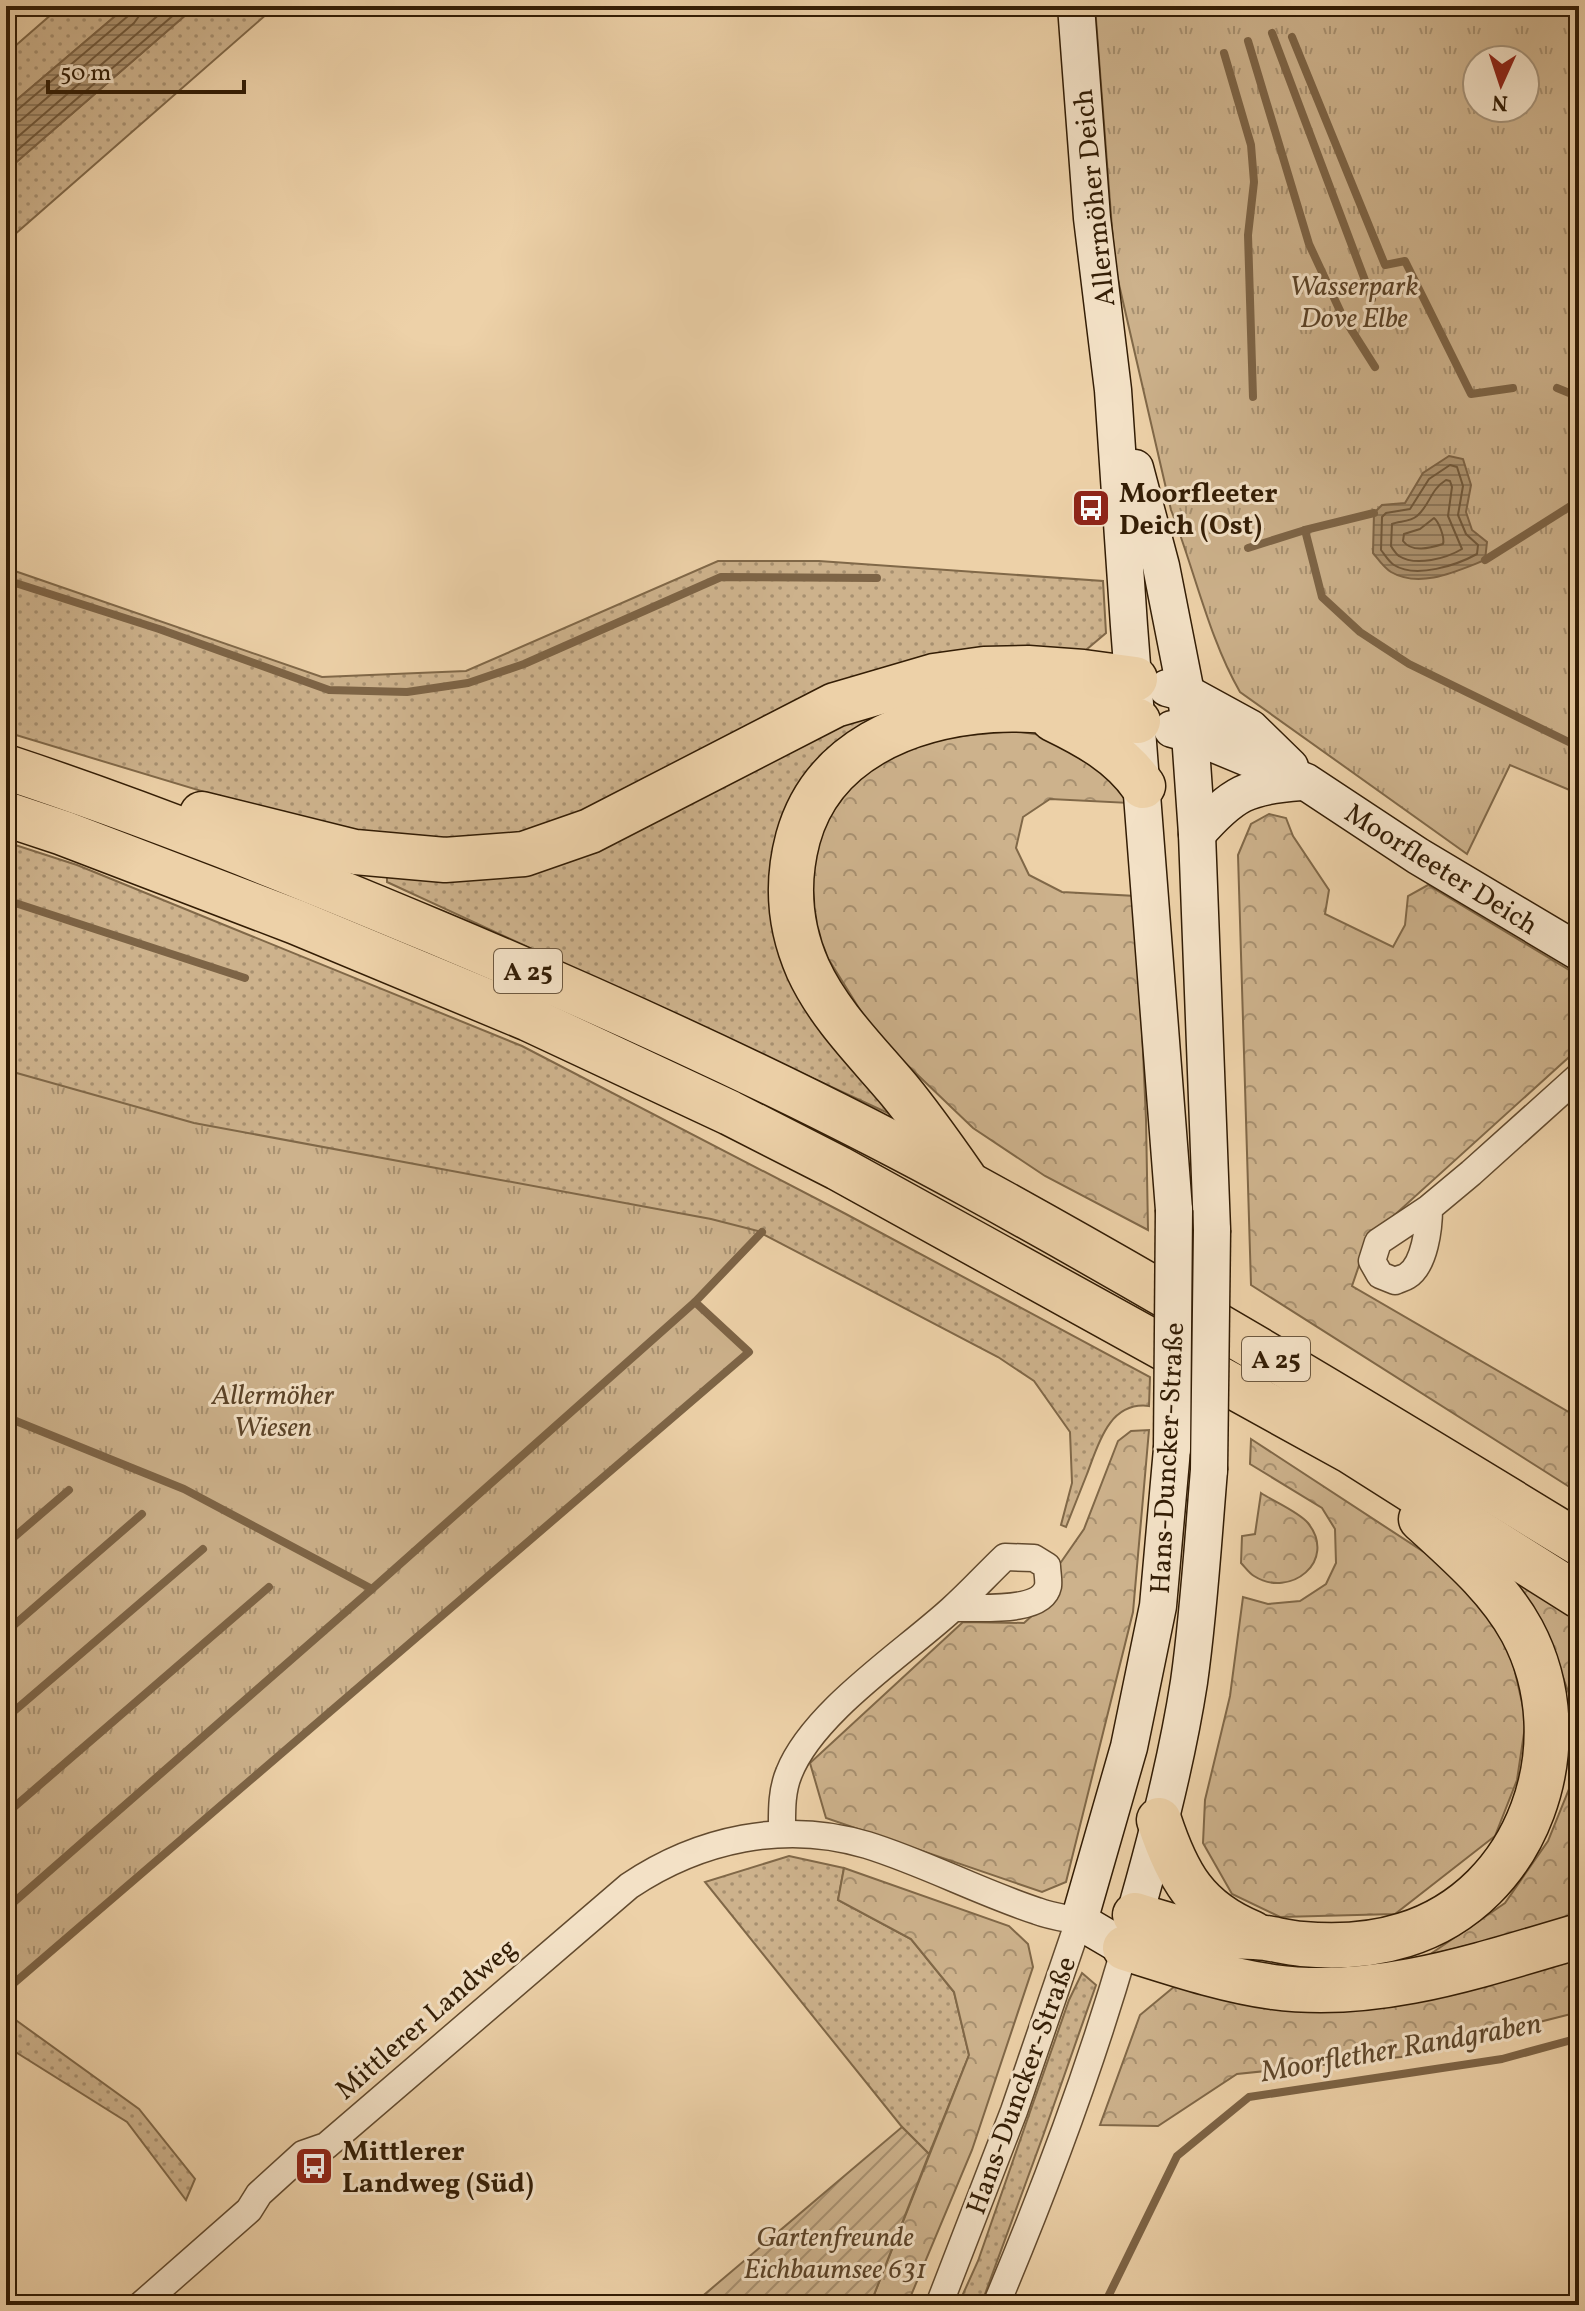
<svg xmlns="http://www.w3.org/2000/svg" width="1585" height="2311" font-family="Vollkorn,serif">
<defs>
<pattern id="grass-dots" width="8" height="8" patternUnits="userSpaceOnUse" patternTransform="scale(2)"><rect width="8" height="8" fill="#cdb28c"/><path d="M2 2h.1M6 6h.1" fill="none" stroke="#a79070" stroke-width="1.8" stroke-linecap="round"/></pattern>
<pattern id="forest-crowns" width="20" height="18" patternUnits="userSpaceOnUse" patternTransform="scale(2)"><rect width="20" height="18" fill="#cdb28c"/><path d="M2 6a3 3 0 1 1 6 0M12 15a3 3 0 1 1 6 0" fill="none" stroke="#a79070"/></pattern>
<pattern id="park-tufts" width="24" height="20" patternUnits="userSpaceOnUse" patternTransform="scale(2)"><rect width="24" height="20" fill="#cdb28c"/><path d="M3 7l-1-3M5 7V3M7 7l1-3M15 17l-1-3M17 17v-4M19 17l1-3" fill="none" stroke="#a79070"/></pattern>
<pattern id="garden-furrows" width="10" height="10" patternUnits="userSpaceOnUse" patternTransform="scale(2)"><rect width="10" height="10" fill="#cdb28c"/><path d="M-1 1l2-2M0 10L10 0M9 11l2-2" fill="none" stroke="#a79070"/></pattern>
<pattern id="water-rules" width="6" height="5" patternUnits="userSpaceOnUse" patternTransform="scale(2)"><rect width="6" height="5" fill="#ae9471"/><path d="M0 2.5h6" fill="none" stroke="#8e785b"/></pattern>
</defs>
<rect width="100%" height="100%" fill="#edd1a8"/>
<filter id="stains"><feTurbulence type="fractalNoise" baseFrequency=".0025" numOctaves="4"/><feColorMatrix values="0 0 0 0 .2 0 0 0 0 .09 0 0 0 0 .02 0 0 0 .5 -.17"/></filter>
<radialGradient id="worn" r=".72"><stop offset=".6" stop-color="#630" stop-opacity="0"/><stop offset="1" stop-color="#630" stop-opacity=".3"/></radialGradient>
<g fill="url(#grass-dots)" stroke="#806848" stroke-width="2">
<path d="M61,6H127L6,109V54Z"/>
<path d="M196,6H276L6,242V171Z"/>
<path d="M718,561H819L1103,581L1106,633L1080,655L862,680L765,716L553,832L383,843L274,813L6,732V568L322,677L466,671Z"/>
<path d="M1012,689L778,915L903,1120L387,882V874L447,877L883,701Z"/>
<path d="M6,842L77,865L522,1046L844,1213L1150,1377L1149,1406C1109,1401 1098,1445 1087,1474C1080,1492 1073,1509 1066,1527L1061,1525L1072,1483L1070,1432L1034,1381L998,1357L761,1233L695,1302L749,1352L6,1990Z"/>
<path d="M789,1856L844,1868L838,1900L911,1939L954,1992L969,2055L929,2154L902,2127L705,1882Z"/>
<path d="M1082,1973L1096,1985L1043,2136L981,2305H958L978,2261L1069,2000Z"/>
<path d="M6,2013L139,2109L195,2179L186,2200L127,2122L6,2046Z"/>
</g>
<g fill="url(#forest-crowns)" stroke="#806848" stroke-width="2">
<path d="M1014,731L1087,742L1129,803L1050,799L1023,817L1016,848L1029,875L1062,892L1136,896L1146,1119L1148,1230L1045,1176L973,1128L875,1034L816,939L805,886L821,829L860,772L927,739Z"/>
<path d="M1269,814L1286,818L1293,836L1329,890L1325,914L1393,947L1405,925L1408,896L1428,885L1579,976V1048L1368,1239L1352,1286L1579,1418V1493L1251,1285L1238,855L1251,824Z"/>
<path d="M1149,1430L1133,1612L1066,1882L1042,1892L826,1818L810,1763L963,1622L1024,1623L1056,1594L1059,1565L1084,1529L1118,1441L1131,1431Z"/>
<path d="M1251,1439L1456,1573L1510,1650L1526,1720L1517,1780L1495,1836L1395,1914L1280,1917L1232,1894L1203,1843L1205,1800L1230,1696L1243,1597L1268,1604L1300,1601L1326,1584L1336,1563L1335,1529L1322,1508L1250,1464Z"/>
<path d="M1261,1493C1273,1501 1299,1512 1308,1523C1338,1561 1290,1599 1254,1576C1249,1573 1245,1567 1241,1563L1242,1536L1255,1534Z"/>
<path d="M1513,1577L1579,1620V1918L1429,1955L1505,1903L1548,1841L1573,1779V1705L1549,1639Z"/>
<path d="M844,1868L1009,1926L1028,1944L1033,1967L972,2150L907,2305H870L969,2055L954,1992L911,1939L838,1900Z"/>
<path d="M1579,1960V2012L1401,2057L1237,2074L1158,2126L1100,2125L1140,2015L1175,1986L1433,1997Z"/>
</g>
<g fill="url(#park-tufts)" stroke="#806848" stroke-width="2" fill-rule="evenodd">
<path d="M1095,6H1579V794L1510,765L1467,854L1240,692C1209,639 1194,568 1171,510L1115,267ZM1477,60H1525V108H1477Z"/>
<path d="M6,1070L194,1123L711,1219L762,1232L695,1302L749,1352L6,1990Z"/>
</g>
<path fill="url(#garden-furrows)" stroke="#806848" stroke-width="2" d="M902,2127L929,2154L870,2305H692Z"/>
<g fill="url(#water-rules)" stroke="#7d6446" stroke-width="2">
<path d="M127,6H196L6,171V109Z"/>
<path d="M1449,456L1463,459L1471,485L1466,512L1472,530L1487,542L1485,560C1457,571 1420,589 1391,572C1384,568 1378,559 1373,553L1374,513L1382,505L1405,503L1423,473Z"/>
</g>
<g fill="none" stroke-linecap="round" stroke-linejoin="round">
<g stroke="#70583b" stroke-width="2">
<path d="M6,115L15,112L128,16L131,6"/>
<path d="M6,125L20,121L134,23L139,16L141,6"/>
<path d="M6,147L169,6"/>
<path d="M6,160L184,6"/>
<path d="M1450,465L1457,467L1463,486L1458,515L1466,534L1478,545L1477,554C1457,565 1416,579 1394,565C1389,562 1385,555 1381,550L1382,517L1386,513L1410,509L1429,479Z"/>
<path d="M1446,480L1450,481L1452,487L1448,516L1462,549C1447,558 1416,567 1399,556C1397,555 1392,548 1391,546L1392,524C1399,521 1410,522 1417,516C1430,505 1430,490 1446,480Z"/>
<path d="M1434,518C1439,522 1445,538 1443,544C1430,548 1412,553 1403,541L1404,534L1420,529Z"/>
</g>
<g stroke="#7d6446" stroke-width="8">
<path d="M1272,33L1372,299"/>
<path d="M1292,37L1385,265L1405,261L1471,394L1513,388"/>
<path d="M1248,41L1309,244L1342,315L1375,367"/>
<path d="M1224,53L1251,145L1254,182L1248,235L1253,397"/>
<path d="M1557,388L1579,397"/>
<path d="M1305,530L1322,597L1360,632L1409,664L1579,747"/>
<path d="M1248,548L1305,530L1374,513"/>
<path d="M1485,560L1577,502"/>
<path d="M6,580L159,629L329,690L407,692L468,683L524,664L721,577L877,578"/>
<path d="M6,900L245,978"/>
<path d="M6,1417L184,1489L372,1589L6,1909"/>
<path d="M6,1544L69,1490"/>
<path d="M372,1589L695,1302"/>
<path d="M6,1632L142,1514"/>
<path d="M6,1718L203,1549"/>
<path d="M6,1814L269,1587"/>
<path d="M6,1990L749,1352L695,1302L762,1232"/>
<path d="M1104,2305L1177,2156L1249,2097L1502,2059L1579,2038"/>
</g>
<defs>
<g id="street">
<path d="M1429,1208C1429,1227 1425,1265 1407,1276C1404,1278 1399,1279 1395,1281L1380,1275L1372,1261L1378,1242L1429,1208L1471,1173L1579,1076"/>
<path d="M782,1833C782,1813 781,1792 789,1773C813,1712 904,1653 952,1609C971,1592 987,1574 1005,1557L1034,1558L1047,1566C1047,1572 1049,1580 1048,1586C1042,1614 977,1607 954,1608"/>
<path d="M141,2305L249,2210L259,2194L303,2154L326,2146L629,1886C699,1839 785,1820 867,1845C925,1863 979,1892 1037,1911C1050,1916 1065,1918 1079,1921L1014,2111L939,2305"/>
<path d="M996,2305C1045,2189 1090,2069 1125,1948"/>
</g>
<g id="secondary">
<path d="M1076,6L1092,218L1113,390L1129,626L1174,1210"/>
<path d="M1135,468L1161,566L1186,693L1190,734L1197,834L1212,1230"/>
<path d="M1167,688L1186,693L1250,728L1290,767"/>
<path d="M1172,729L1190,734L1306,782L1418,856L1579,952"/>
<path d="M1197,834C1233,793 1247,786 1301,782"/>
<path d="M1079,1921L1125,1948C1151,1861 1175,1772 1189,1682C1199,1612 1203,1541 1209,1470"/>
<path d="M1079,1921L1129,1747L1158,1606L1172,1449"/>
</g>
<g id="highway">
<path d="M1053,719C1088,736 1121,754 1143,786"/>
<path d="M6,767C151,815 294,873 435,932C616,1008 797,1090 970,1185C1176,1298 1378,1420 1579,1543"/>
<path d="M6,814L63,833L296,922L529,1019L730,1113L838,1168L1350,1451L1579,1596"/>
<path d="M202,814L355,852L445,860L524,854L590,831L835,705L934,676L984,669L1028,668L1083,672L1135,679"/>
<path d="M964,1178C943,1148 922,1118 899,1090C867,1052 829,1015 808,969C789,926 786,883 798,838C822,751 908,716 992,710C1041,707 1090,716 1138,721"/>
<path d="M1159,1820C1177,1875 1196,1910 1252,1933"/>
<path d="M1135,1915C1160,1923 1185,1931 1211,1935C1229,1937 1248,1936 1266,1938C1278,1940 1290,1943 1302,1944C1335,1947 1372,1945 1404,1935C1529,1897 1582,1743 1522,1631C1498,1587 1458,1553 1421,1519"/>
<path d="M1125,1948C1173,1963 1223,1980 1273,1987C1378,2001 1480,1965 1579,1936"/>
</g>
</defs>
<use href="#street" stroke="#624a2e" stroke-width="29"/>
<use href="#secondary" stroke="#331d05" stroke-width="39"/>
<use href="#highway" stroke="#331d05" stroke-width="47"/>
<use href="#street" stroke="#f3e1c6" stroke-width="26"/>
<use href="#secondary" stroke="#f3e1c6" stroke-width="36"/>
<use href="#highway" stroke="#edd1a8" stroke-width="44"/>
<defs>
<g id="secondary-bridge">
<path d="M1172,1449L1174,1210"/>
<path d="M1209,1470L1212,1230"/>
</g>
</defs>
<use href="#secondary-bridge" stroke="#331d05" stroke-width="39" stroke-linecap="butt"/>
<use href="#secondary-bridge" stroke="#f3e1c6" stroke-width="36"/>
</g>
<defs>
<symbol id="bus-square" viewBox="-11 -11 22 22"><rect x="-9" y="-9" width="18" height="18" rx="4" fill="#8f2418" stroke="#f3e1c6"/><path d="M-5-6H5V4H4V6H2V4H-2V6H-4V4H-5ZM-3.5-4V0h7V-4ZM-3.5 1.2v1.5H-2V1.2ZM2 1.2v1.5H3.5V1.2Z" fill="#fff"/></symbol>
</defs>
<g fill-rule="evenodd">
<use href="#bus-square" x="1069" y="486" width="44" height="44"/>
<use href="#bus-square" x="292" y="2144" width="44" height="44"/>
</g>
<g text-anchor="middle" stroke-width="6" stroke-linejoin="round" paint-order="stroke">
<g fill="#f3e1c6" stroke="#6d583f" stroke-width="2">
<rect x="494" y="949" width="68" height="44" rx="6"/>
<rect x="1242" y="1337" width="68" height="44" rx="6"/>
</g>
<g font-size="26" font-weight="bold" fill="#331d05">
<text x="528" y="980">A 25</text>
<text x="1276" y="1368">A 25</text>
</g>
<g font-size="28" fill="#331d05" stroke="#f3e1c6">
<text transform="translate(1093 198) rotate(-96)" y="10">Allermöher Deich</text>
<text transform="translate(1442 868) rotate(32)" y="10">Moorfleeter Deich</text>
<text transform="translate(1166 1458) rotate(-87)" y="10">Hans-Duncker-Straße</text>
<text transform="translate(425 2018) rotate(-41)" y="10">Mittlerer Landweg</text>
<text transform="translate(1020 2085) rotate(-70)" y="10">Hans-Duncker-Straße</text>
</g>
<g font-size="28" font-style="italic" fill="#5a4227" stroke="#f3e1c6">
<text x="1354" y="295">Wasserpark<tspan x="1354" dy="32">Dove Elbe</tspan></text>
<text x="273" y="1404">Allermöher<tspan x="273" dy="32">Wiesen</tspan></text>
<text x="835" y="2246">Gartenfreunde<tspan x="835" dy="32">Eichbaumsee 631</tspan></text>
</g>
<g font-size="28" font-weight="bold" fill="#331d05" stroke="#f3e1c6" text-anchor="start">
<text x="1119" y="502">Moorfleeter<tspan x="1119" dy="32">Deich (Ost)</tspan></text>
<text x="342" y="2160">Mittlerer<tspan x="342" dy="32">Landweg (Süd)</tspan></text>
</g>
<g font-size="30" font-style="italic" fill="#5e472b" stroke="#f3e1c6">
<text transform="translate(1401 2047) rotate(-10)" y="10">Moorflether Randgraben</text>
</g>
</g>
<rect width="1585" height="2311" fill="none" stroke="#edd1a8" stroke-width="32"/>
<rect x="8" y="8" width="1569" height="2295" fill="none" stroke="#331d05" stroke-width="4"/>
<rect x="16" y="16" width="1553" height="2279" fill="none" stroke="#331d05" stroke-width="2"/>
<g transform="translate(1501 84) rotate(183)"><circle r="38" fill="#f3e1c6" stroke="#a69379" stroke-width="2"/>
<path d="M0-6L14 30L0 20L-14 30Z" fill="#8f2418"/>
<text y="-12" font-size="22" font-weight="bold" text-anchor="middle" fill="#331d05">N</text>
</g>
<path d="M48 80v12h196v-12" fill="none" stroke="#331d05" stroke-width="4"/>
<text x="60" y="80" font-size="24" fill="#331d05" stroke="#f3e1c6" stroke-width="6" paint-order="stroke">50 m</text>
<rect width="100%" height="100%" filter="url(#stains)"/>
<rect width="100%" height="100%" fill="url(#worn)"/>
</svg>
